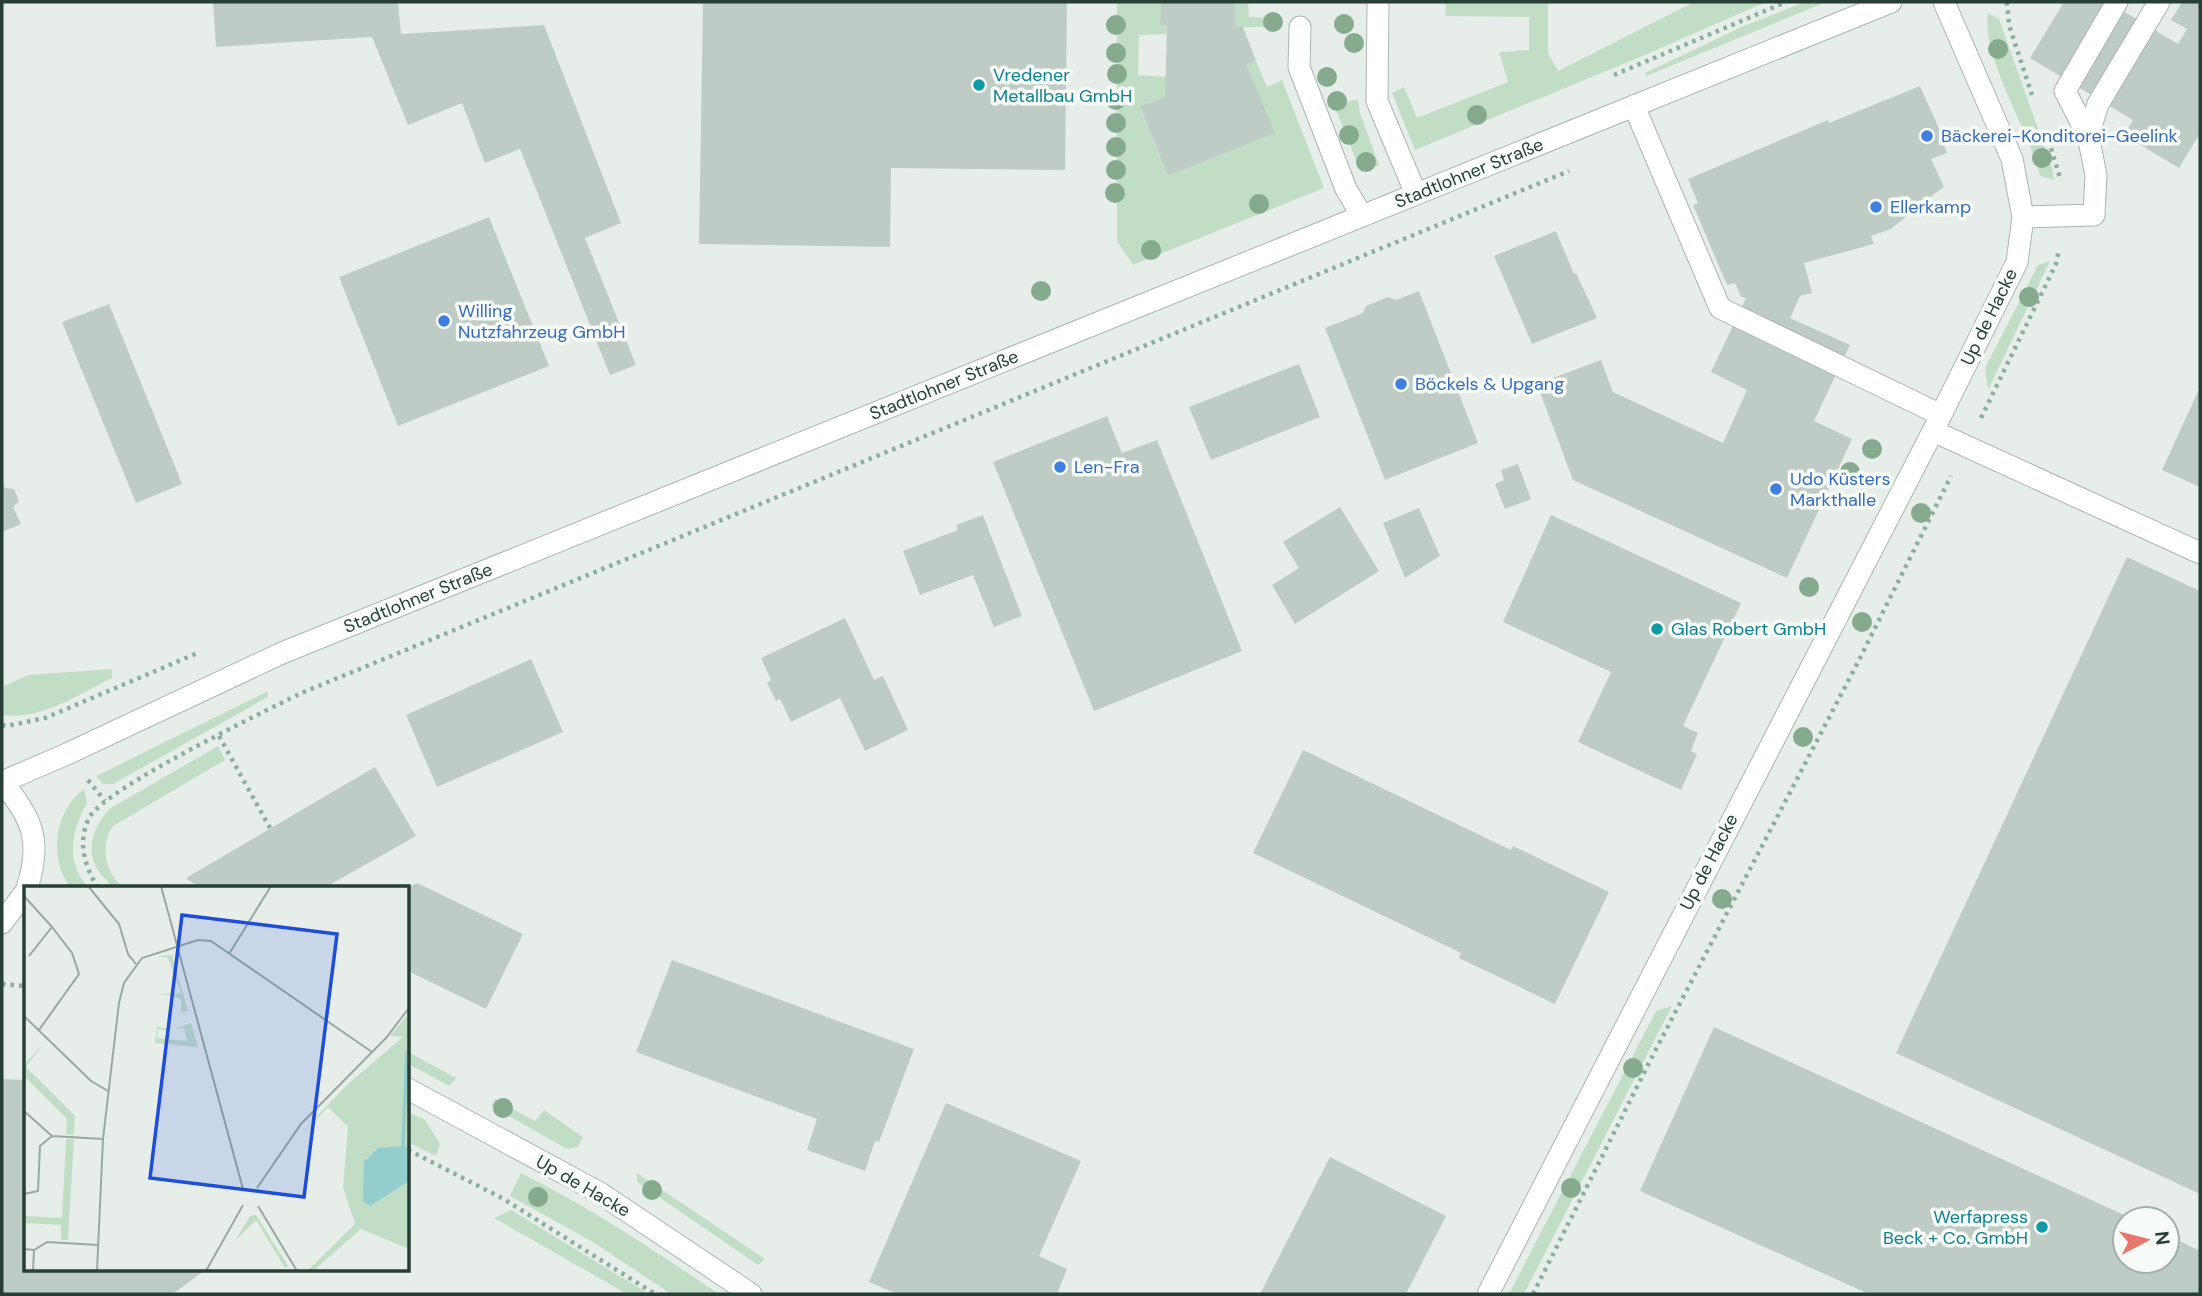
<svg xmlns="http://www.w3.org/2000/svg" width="2202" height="1296" font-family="'DM Sans',sans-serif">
<rect width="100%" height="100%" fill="#e7eeea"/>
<g fill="#c2ddc5">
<path d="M1161,2L1160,25H1167L1166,34L1139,35L1138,75L1166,77L1165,97L1140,108L1168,176L1274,133L1246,64L1256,61L1267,87L1282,80L1324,188L1133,265L1117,241V3Z"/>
<path d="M1235,2H1248L1249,17L1281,18L1280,27H1235Z"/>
<path d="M1548,2V53L1558,71L1694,2H1766L1640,57L1415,150L1392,93L1404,87L1417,118L1508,82L1499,52L1529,50V17L1445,16L1446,3Z"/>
<path d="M1805,2H1826L1646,76L1645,73L1744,26Z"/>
<path d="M1988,13L1999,19L2052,168L2054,180L2040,176C2029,128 1981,58 1988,13Z"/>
<path d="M1339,91L1344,103L1358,99L1360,113L1379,165L1361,172L1330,95Z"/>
<path d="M2050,261L1988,390L1985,368L2038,265Z"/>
<path d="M112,669V678C77,695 42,720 2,715V687L28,675Z"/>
<path d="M268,691V697L113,784H103L96,776Z"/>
<path d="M218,746L225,760L113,826C99,846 105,873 124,888H112C109,881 102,877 98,870C84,849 95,823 111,808Z"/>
<path d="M84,789L87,803C71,831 65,863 89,888H71C48,859 54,811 84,789Z"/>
<path d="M1672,1006L1524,1294H1509L1656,1011Z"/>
<path d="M408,1052L456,1078L450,1086L408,1064Z"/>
<path d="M495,1099L535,1121L544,1110L583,1137L578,1147L567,1149L491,1106Z"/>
<path d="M408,1112L425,1120L440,1144L436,1156L408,1142Z"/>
<path d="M521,1173C591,1208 655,1251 719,1294H671L593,1242L510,1196Z"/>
<path d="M637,1173L765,1259L758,1265L637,1182Z"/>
<path d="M511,1210L649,1294H627L494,1218Z"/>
</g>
<g fill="#bfccc5">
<path d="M213,2H398L401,34L544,25L621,223L585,238L636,365L610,375L520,149L485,163L462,103L408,125L372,37L216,47Z"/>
<path d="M703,2H1067L1065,170L891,168L890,247L699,244Z"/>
<path d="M1161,2H1235V27H1243L1256,61L1246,64L1275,133L1168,176L1140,107L1165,97L1167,25H1160Z"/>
<path d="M2064,2H2108L2178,44L2187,29L2171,20L2182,2H2200V133L2179,168L2124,135L2133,120L2030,58Z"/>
<path d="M1920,86L1946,144L1944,145L1947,153L1931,159L1944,187L1930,197L1920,201L1923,203L1891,229L1871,236L1874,244L1804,263L1812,293L1800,296L1790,318L1850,345L1814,421L1852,439L1787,578L1573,480L1537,384L1601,360L1613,392L1723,443L1747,390L1711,372L1746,298L1741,297L1735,283L1727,285L1693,205L1698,203L1688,179L1828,120L1829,123Z"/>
<path d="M489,217L549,366L398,426L339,277Z"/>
<path d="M1556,231L1574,274L1576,273L1597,318L1532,344L1494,256Z"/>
<path d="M1419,291L1478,443L1385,480L1325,328L1363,313L1366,306L1388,297L1396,300Z"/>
<path d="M109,304L182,484L136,503L62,322Z"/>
<path d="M1299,364L1320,417L1211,460L1189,407Z"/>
<path d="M2200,387V487L2162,470Z"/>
<path d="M1107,416L1122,453L1157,440L1242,651L1094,711L993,462Z"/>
<path d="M1518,464L1531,499L1505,509L1495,484L1504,480L1501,470Z"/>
<path d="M2,480L5,488L14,489L19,501L13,507L21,524L2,532Z"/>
<path d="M1340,507L1379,571L1295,624L1272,585L1299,568L1283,542Z"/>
<path d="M1419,508L1440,556L1405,578L1383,523Z"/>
<path d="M983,515L1022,616L994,627L973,575L920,595L903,551L958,530L956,525Z"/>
<path d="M1551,515L1741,603L1683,726L1698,733L1691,751L1697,754L1681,790L1578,742L1611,672L1503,622Z"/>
<path d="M2127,557L2200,591V1194L1896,1053Z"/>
<path d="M845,618L874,680L883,676L908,730L865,751L840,698L791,722L780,699L776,701L767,683L771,680L761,658Z"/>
<path d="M531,659L563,732L437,787L406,715Z"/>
<path d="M1303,750L1511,850L1513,846L1609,892L1555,1004L1459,958L1461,953L1253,853Z"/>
<path d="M375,767L416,836L324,888H200L186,878Z"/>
<path d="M417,883L523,934L486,1009L408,971V888Z"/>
<path d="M672,960L914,1049L879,1142L875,1141L865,1171L807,1150L817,1119L636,1052Z"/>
<path d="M1714,1027L2133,1219H2125V1261H2167V1235L2200,1251V1294H1869L1640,1191Z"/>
<path d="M2,1079L26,1080V1270H205L173,1294H2Z"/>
<path d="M946,1103L1081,1161L1039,1256L1067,1269L1057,1294H897L869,1282Z"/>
<path d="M1330,1157L1446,1216L1406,1294H1260Z"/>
</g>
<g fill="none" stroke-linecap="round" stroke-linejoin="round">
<defs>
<g id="lane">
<path d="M1378,2L1377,101L1416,194"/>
<path d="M1300,27L1299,67L1346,189L1362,216"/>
<path d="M1634,106L1720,308L1941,415"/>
<path d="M2088,136L2065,91L2117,2"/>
<path d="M2023,217L2094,215L2096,175L2088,136L2098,104L2159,2"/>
</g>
<g id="street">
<path d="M1933,431L2200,553"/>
<path d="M1488,1294L1933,431L2017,262L2023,217L2012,159L1944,2"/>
</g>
<g id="secondary">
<path d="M27,888C42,842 33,818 2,782L67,754L282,653L1891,2"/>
<path d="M2,923L26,891"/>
<path d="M408,1089L600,1193L751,1294"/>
</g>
</defs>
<use href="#lane" stroke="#aab6b0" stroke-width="23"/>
<use href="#street" stroke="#aab6b0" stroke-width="23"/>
<use href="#secondary" stroke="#a6b9b0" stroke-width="23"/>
<g stroke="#8aaf9e" stroke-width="4.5" stroke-dasharray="3.5 5" stroke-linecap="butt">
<path d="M2007,2L2009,25L2032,95"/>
<path d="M1614,75L1786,2"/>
<path d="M2046,132L2061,181"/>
<path d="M1981,418L2056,264L2059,249"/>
<path d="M2,725L7,726L45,718L200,652"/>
<path d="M219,736L270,828"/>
<path d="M88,780L105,801"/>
<path d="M98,888C85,867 77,843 89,818C105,788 262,713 299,694L1569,171"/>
<path d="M2,984L26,986"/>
<path d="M408,1150L502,1198L655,1294"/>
<path d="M1533,1294L1654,1053L1857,664L1951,476"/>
</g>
<use href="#lane" stroke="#fff" stroke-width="21"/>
<use href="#street" stroke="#fff" stroke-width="21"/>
<use href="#secondary" stroke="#fff" stroke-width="21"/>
</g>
<g fill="#85aa8e">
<circle cx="1273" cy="22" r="10"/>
<circle cx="1344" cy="24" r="10"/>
<circle cx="1116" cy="25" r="10"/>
<circle cx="1354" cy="43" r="10"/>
<circle cx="1998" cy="49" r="10"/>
<circle cx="1116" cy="53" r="10"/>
<circle cx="1117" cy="74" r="10"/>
<circle cx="1327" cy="77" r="10"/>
<circle cx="1116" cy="100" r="10"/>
<circle cx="1337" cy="101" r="10"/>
<circle cx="1477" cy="115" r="10"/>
<circle cx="1116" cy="123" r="10"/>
<circle cx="1349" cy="135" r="10"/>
<circle cx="1116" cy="147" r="10"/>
<circle cx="2042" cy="158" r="10"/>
<circle cx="1366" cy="162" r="10"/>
<circle cx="1116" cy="170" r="10"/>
<circle cx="1115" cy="193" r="10"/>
<circle cx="1259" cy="204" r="10"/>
<circle cx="1151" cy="250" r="10"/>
<circle cx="1041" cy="291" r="10"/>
<circle cx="2029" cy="297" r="10"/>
<circle cx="1872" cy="449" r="10"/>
<circle cx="1850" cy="472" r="10"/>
<circle cx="1921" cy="513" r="10"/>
<circle cx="1809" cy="587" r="10"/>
<circle cx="1862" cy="622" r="10"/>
<circle cx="1803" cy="737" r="10"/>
<circle cx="1722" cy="899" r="10"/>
<circle cx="1633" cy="1068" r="10"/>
<circle cx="503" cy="1108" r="10"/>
<circle cx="1571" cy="1188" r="10"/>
<circle cx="652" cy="1190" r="10"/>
<circle cx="538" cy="1197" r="10"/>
</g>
<g fill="#0f9aa8" stroke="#f7fbf8" stroke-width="2.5">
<circle cx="979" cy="85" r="7"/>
<circle cx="1657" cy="629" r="7"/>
<circle cx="2042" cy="1227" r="7"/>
</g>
<g fill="#3f7fe0" stroke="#f7fbf8" stroke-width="2.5">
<circle cx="1927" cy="136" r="7"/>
<circle cx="1876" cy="207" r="7"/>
<circle cx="444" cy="321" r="7"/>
<circle cx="1401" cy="384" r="7"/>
<circle cx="1060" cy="467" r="7"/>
<circle cx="1776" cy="489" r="7"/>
</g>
<g text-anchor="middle" stroke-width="7" stroke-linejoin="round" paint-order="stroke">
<g font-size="18" fill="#0d838f" stroke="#f7fbf8" text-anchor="start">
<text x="993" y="81">Vredener<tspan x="993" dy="21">Metallbau GmbH</tspan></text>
<text x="1671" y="635">Glas Robert GmbH</text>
<text x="2028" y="1223" text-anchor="end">Werfapress<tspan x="2028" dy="21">Beck + Co. GmbH</tspan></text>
</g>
<g font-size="18" fill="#366cbe" stroke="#f7fbf8" text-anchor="start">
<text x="1941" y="142">Bäckerei-Konditorei-Geelink</text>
<text x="1890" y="213">Ellerkamp</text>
<text x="458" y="317">Willing<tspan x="458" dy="21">Nutzfahrzeug GmbH</tspan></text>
<text x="1415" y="390">Böckels &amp; Upgang</text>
<text x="1074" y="473">Len-Fra</text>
<text x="1790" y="485">Udo Küsters<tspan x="1790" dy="21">Markthalle</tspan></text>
</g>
<g font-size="18" fill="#273f35" stroke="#f7fbf8">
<text transform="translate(1469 173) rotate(-22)" y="6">Stadtlohner Straße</text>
<text transform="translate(1989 317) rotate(-64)" y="6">Up de Hacke</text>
<text transform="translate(944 385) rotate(-22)" y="6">Stadtlohner Straße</text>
<text transform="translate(418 598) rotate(-22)" y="6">Stadtlohner Straße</text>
<text transform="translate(1709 862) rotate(-63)" y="6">Up de Hacke</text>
<text transform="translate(583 1186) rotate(30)" y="6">Up de Hacke</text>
</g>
</g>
<g transform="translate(24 886)">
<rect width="385" height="385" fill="#e7eeea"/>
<path d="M148,69L164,125L157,127V113L150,110L147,120L148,110L135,108L157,107L144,72L134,70ZM385,127V363L337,343L289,385H283L331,338L319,301L324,241L304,221L278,249L296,227L325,197L379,151L366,150ZM167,137L174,161L131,157L133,141L146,143L147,140V145L134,143L133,152L163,155L160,142L151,143ZM21,156L2,181L51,230L50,249L42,248L43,233L0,190V179ZM42,253H50L44,354H37V339L0,337V330L38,332ZM232,329L264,380L261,382L232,334L211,355L226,330Z" fill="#c2ddc5"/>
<path d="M379,260L385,262V295L346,320L339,315L340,276L354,262Z" fill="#94cdce"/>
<path fill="none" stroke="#94cdce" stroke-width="3.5" d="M379,260L383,165"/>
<path fill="none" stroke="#9aa8a2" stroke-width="2" d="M64,0L95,38L104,68L112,78M137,0L219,303M0,10L28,41M205,68L247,0M5,70L28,41L48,67L55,88L15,144M0,130L67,195L84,205M0,225L28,250L79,253M233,302L277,238L362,152L385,122M0,308L14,305L16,260L28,250M234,320L273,385M0,363L10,364L23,356L74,359M9,385L10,364M73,385L79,253L95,117L100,97L118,72L174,54L187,55L348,166M182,385L219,319"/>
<path fill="#1d4ed8" fill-opacity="0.15" stroke="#1d4ed8" stroke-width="3.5" d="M158,29L313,48L280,311L126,292Z"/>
<rect width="385" height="385" fill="none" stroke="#273f35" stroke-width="3.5"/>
</g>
<rect width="2202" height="1296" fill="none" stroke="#273f35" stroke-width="7"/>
<g transform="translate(2146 1240) rotate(83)"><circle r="33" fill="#f7fbf8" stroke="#a4b0aa" stroke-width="2"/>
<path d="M0-5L12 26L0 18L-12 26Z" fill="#e7796c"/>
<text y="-10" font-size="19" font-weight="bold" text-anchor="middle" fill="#273f35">N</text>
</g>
</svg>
